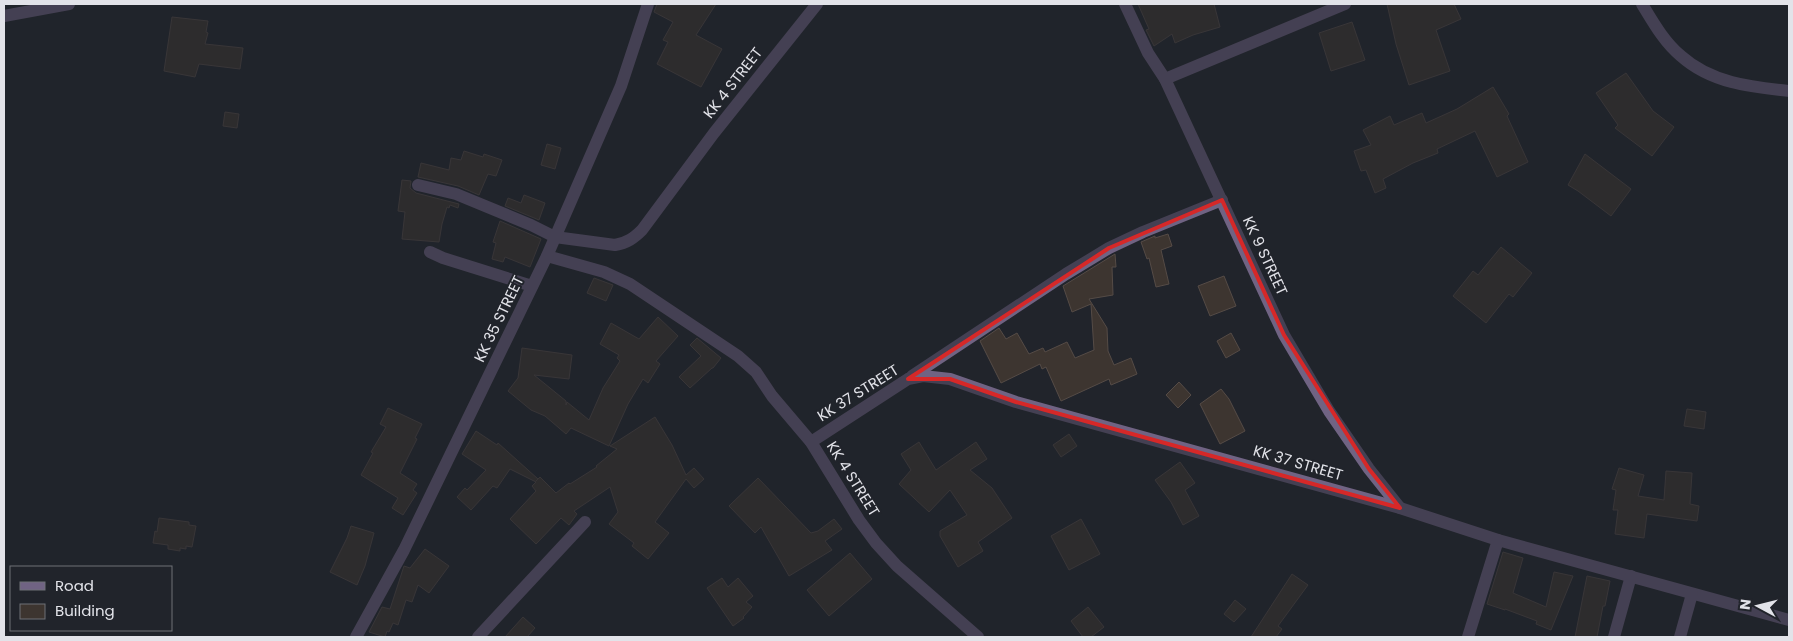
<svg xmlns="http://www.w3.org/2000/svg" width="1793" height="641" font-family="Poppins,sans-serif">
<rect width="100%" height="100%" fill="#21242b"/>
<g fill="#3d3530" stroke="#554b46">
<path d="M657,4H716L696,35L722,49L701,87L657,64L668,42L663,40L673,22L654,12Z"/>
<path d="M1138,4H1214L1220,27L1193,35L1175,43L1172,34L1154,46L1146,30L1149,29Z"/>
<path d="M1387,4H1454L1461,19L1436,30L1450,71L1409,85L1396,44Z"/>
<path d="M172,17L208,21L206,32L208,33L205,44L243,48L240,69L199,64L195,77L164,71Z"/>
<path d="M1352,22L1365,60L1331,71L1319,33Z"/>
<path d="M1626,73L1653,111L1674,127L1652,156L1615,128L1618,125L1596,93Z"/>
<path d="M1493,87L1509,114L1507,116L1528,162L1497,177L1475,131L1437,149L1438,153L1413,163L1383,179L1386,188L1375,193L1366,170L1361,171L1354,151L1371,145L1363,130L1390,116L1394,125L1422,113L1426,123L1457,109Z"/>
<path d="M225,112L239,114L237,128L223,126Z"/>
<path d="M547,144L561,148L555,169L541,165Z"/>
<path d="M464,151L483,157L484,154L502,160L496,176L488,174L479,195L458,186L418,177L421,163L449,170L451,158L461,160Z"/>
<path d="M1585,154L1631,189L1611,216L1578,191L1568,185Z"/>
<path d="M402,180L411,181L410,188L416,193L459,204L458,208L450,205L449,208L447,207L442,224L439,242L402,239L405,212L398,211Z"/>
<path d="M524,195L545,203L539,220L505,206L508,198L521,203Z"/>
<path d="M500,221L541,239L530,267L505,257L503,262L492,259L496,243L493,242Z"/>
<path d="M1168,234L1172,246L1161,250L1169,284L1156,287L1149,258L1147,259L1141,242L1155,236V238Z"/>
<path d="M1501,247L1532,273L1513,297L1509,294L1486,323L1453,296L1473,271L1478,275Z"/>
<path d="M1115,254L1116,267H1112L1113,295L1089,299L1107,328L1108,351L1114,365L1131,358L1137,374L1111,385L1109,379L1061,401L1046,367L1042,369L1040,364L1001,383L980,341L999,328L1006,339L1017,333L1029,354L1043,348L1045,352L1067,342L1075,358L1094,350L1091,304L1072,312L1063,286Z"/>
<path d="M1224,276L1236,306L1210,316L1198,286Z"/>
<path d="M594,278L613,285L606,301L587,293Z"/>
<path d="M658,317L678,336L656,361L660,364L648,383L643,379L628,404L609,446L571,428L566,434L545,416L531,410L508,391L518,378L522,348L572,355L569,379L534,375L566,401V405L567,402L589,420L603,388L620,361L617,358L619,355L600,344L611,323L639,339Z"/>
<path d="M1231,333L1240,350L1226,358L1217,341Z"/>
<path d="M697,338L721,358L713,368H712L690,388L679,377L701,356L690,345Z"/>
<path d="M1179,382L1191,395L1178,408L1166,395Z"/>
<path d="M1221,389L1229,399L1245,431L1220,444L1200,404Z"/>
<path d="M388,408L422,424L415,438L417,439L400,473L417,484L413,490L417,493L403,515L392,508L398,498L361,475L373,453L371,452L386,427L380,424Z"/>
<path d="M1687,409L1706,412L1704,429L1684,426Z"/>
<path d="M655,417L672,445L686,475L694,468L704,479L694,488L686,479L655,522L669,533L648,559L632,546L634,543L609,524L618,512L610,487L574,511L577,514L569,525L561,518L536,544L510,519L536,491L532,486L536,482L510,469L497,488L493,486L471,510L457,497L465,488L467,490L486,470L462,454L476,431L497,445L498,443L538,479L536,481L540,477L556,493L569,483L570,484L597,467L596,466L617,449L610,446Z"/>
<path d="M1069,434L1077,446L1061,457L1053,445Z"/>
<path d="M919,442L936,470L976,442L987,459L970,470L992,488L1012,518L978,542L983,551L958,567L940,536V531L967,515L950,490L929,512L899,484L911,470L901,454Z"/>
<path d="M1180,462L1195,483L1185,490L1199,516L1183,525L1171,502L1155,480Z"/>
<path d="M1619,468L1644,475L1638,496L1664,500L1666,471L1692,473L1690,504L1699,506L1697,521L1647,514L1644,538L1615,534L1618,510H1613L1616,490L1612,489Z"/>
<path d="M758,478L811,533L818,531L834,519L842,529L825,541L832,550L789,576L761,527L755,533L729,506Z"/>
<path d="M159,518L189,522V525L196,526L192,547L186,546V549L180,548V551L168,549V545L153,543L155,531L157,532Z"/>
<path d="M1081,519L1100,554L1069,570L1051,536Z"/>
<path d="M351,526L374,533L365,566L357,585L330,572L347,538Z"/>
<path d="M425,549L449,566L429,593L418,585L412,602L406,600L398,625L393,623L389,632L387,631L385,637L369,632L382,607L390,609L404,566L410,568Z"/>
<path d="M1503,552L1523,558L1513,593L1546,607L1554,572L1573,576L1551,630L1536,624L1537,621L1505,609V610L1487,604Z"/>
<path d="M850,553L872,579L829,616L807,590Z"/>
<path d="M1292,574L1308,585L1278,626L1282,629L1276,637H1251Z"/>
<path d="M1587,576L1610,581L1605,606H1603L1597,637H1575Z"/>
<path d="M722,578L728,587L738,578L753,596L746,602L752,607L743,617L744,618L733,626L707,588Z"/>
<path d="M1235,600L1246,609L1234,622L1224,614Z"/>
<path d="M1088,607L1104,627L1091,637H1083L1071,621Z"/>
<path d="M523,617L535,628L527,637H505Z"/>
</g>
<g fill="none" stroke-linecap="round" stroke-linejoin="round">
<g stroke="#706383" stroke-width="12">
<path d="M1125,4L1148,53L1165,79L1284,335L1329,411L1369,469L1400,508"/>
<path d="M1642,4C1653,22 1664,42 1681,56C1711,83 1751,87 1789,91"/>
<path d="M4,16L69,4"/>
<path d="M1165,79L1345,4"/>
<path d="M418,185L456,194L531,225L555,237L615,245C627,243 634,238 642,230L714,133L817,4"/>
<path d="M430,252L443,258L532,286"/>
<path d="M547,256L604,272L630,284L738,356L756,372L772,396L811,442L859,520L876,543L897,566L978,637"/>
<path d="M912,376L1066,274L1109,248L1143,232L1222,200"/>
<path d="M811,442L908,379L923,376L950,379L1016,402L1400,508L1498,540L1789,620"/>
<path d="M356,637L404,550L547,256L621,86L648,4"/>
<path d="M478,637L585,522"/>
<path d="M1468,637L1498,540"/>
<path d="M1614,637L1631,576"/>
<path d="M1680,637L1692,594"/>
</g>
</g>
<path d="M0 0H1793V641H0ZM1222,200L1284,335L1369,469L1400,508L1016,402L950,379H908L1109,248Z" fill="#21242b" fill-opacity=".55" fill-rule="evenodd"/>
<path fill="none" stroke="#d62828" stroke-width="4" stroke-linejoin="round" d="M1222,200L1284,335L1369,469L1400,508L1016,402L950,379H908L1109,248Z"/>
<g text-anchor="middle" stroke-width="4" stroke-linejoin="round" paint-order="stroke">
<g font-size="15" fill="#e2e3e9" stroke="#21242b">
<text transform="translate(733 83) rotate(-52)" y="5">KK 4 STREET</text>
<text transform="translate(1265 256) rotate(65)" y="5">KK 9 STREET</text>
<text transform="translate(499 319) rotate(-64)" y="5">KK 35 STREET</text>
<text transform="translate(858 393) rotate(-32)" y="5">KK 37 STREET</text>
<text transform="translate(1298 463) rotate(16)" y="5">KK 37 STREET</text>
<text transform="translate(853 479) rotate(58)" y="5">KK 4 STREET</text>
</g>
</g>
<rect width="1793" height="641" fill="none" stroke="#e2e3e9" stroke-width="10"/>
<rect x="10" y="566" width="162" height="65" fill="#21242b" stroke="#6e7077"/>
<rect x="20" y="582" width="25" height="8" fill="#706383" stroke="#6e7077"/>
<text x="55" y="591" font-size="15" fill="#e2e3e9">Road</text>
<rect x="20" y="604" width="25" height="15" fill="#3d3530" stroke="#6e7077"/>
<text x="55" y="616" font-size="15" fill="#e2e3e9">Building</text>
<g transform="translate(1758 606) rotate(277)" stroke="#21242b" stroke-width="4" paint-order="stroke">
<path d="M0-4L9 19L0 12L-9 19Z" fill="#e2e3e9"/>
<text y="-8" font-size="14" font-weight="bold" text-anchor="middle" fill="#e2e3e9">N</text>
</g>
</svg>
